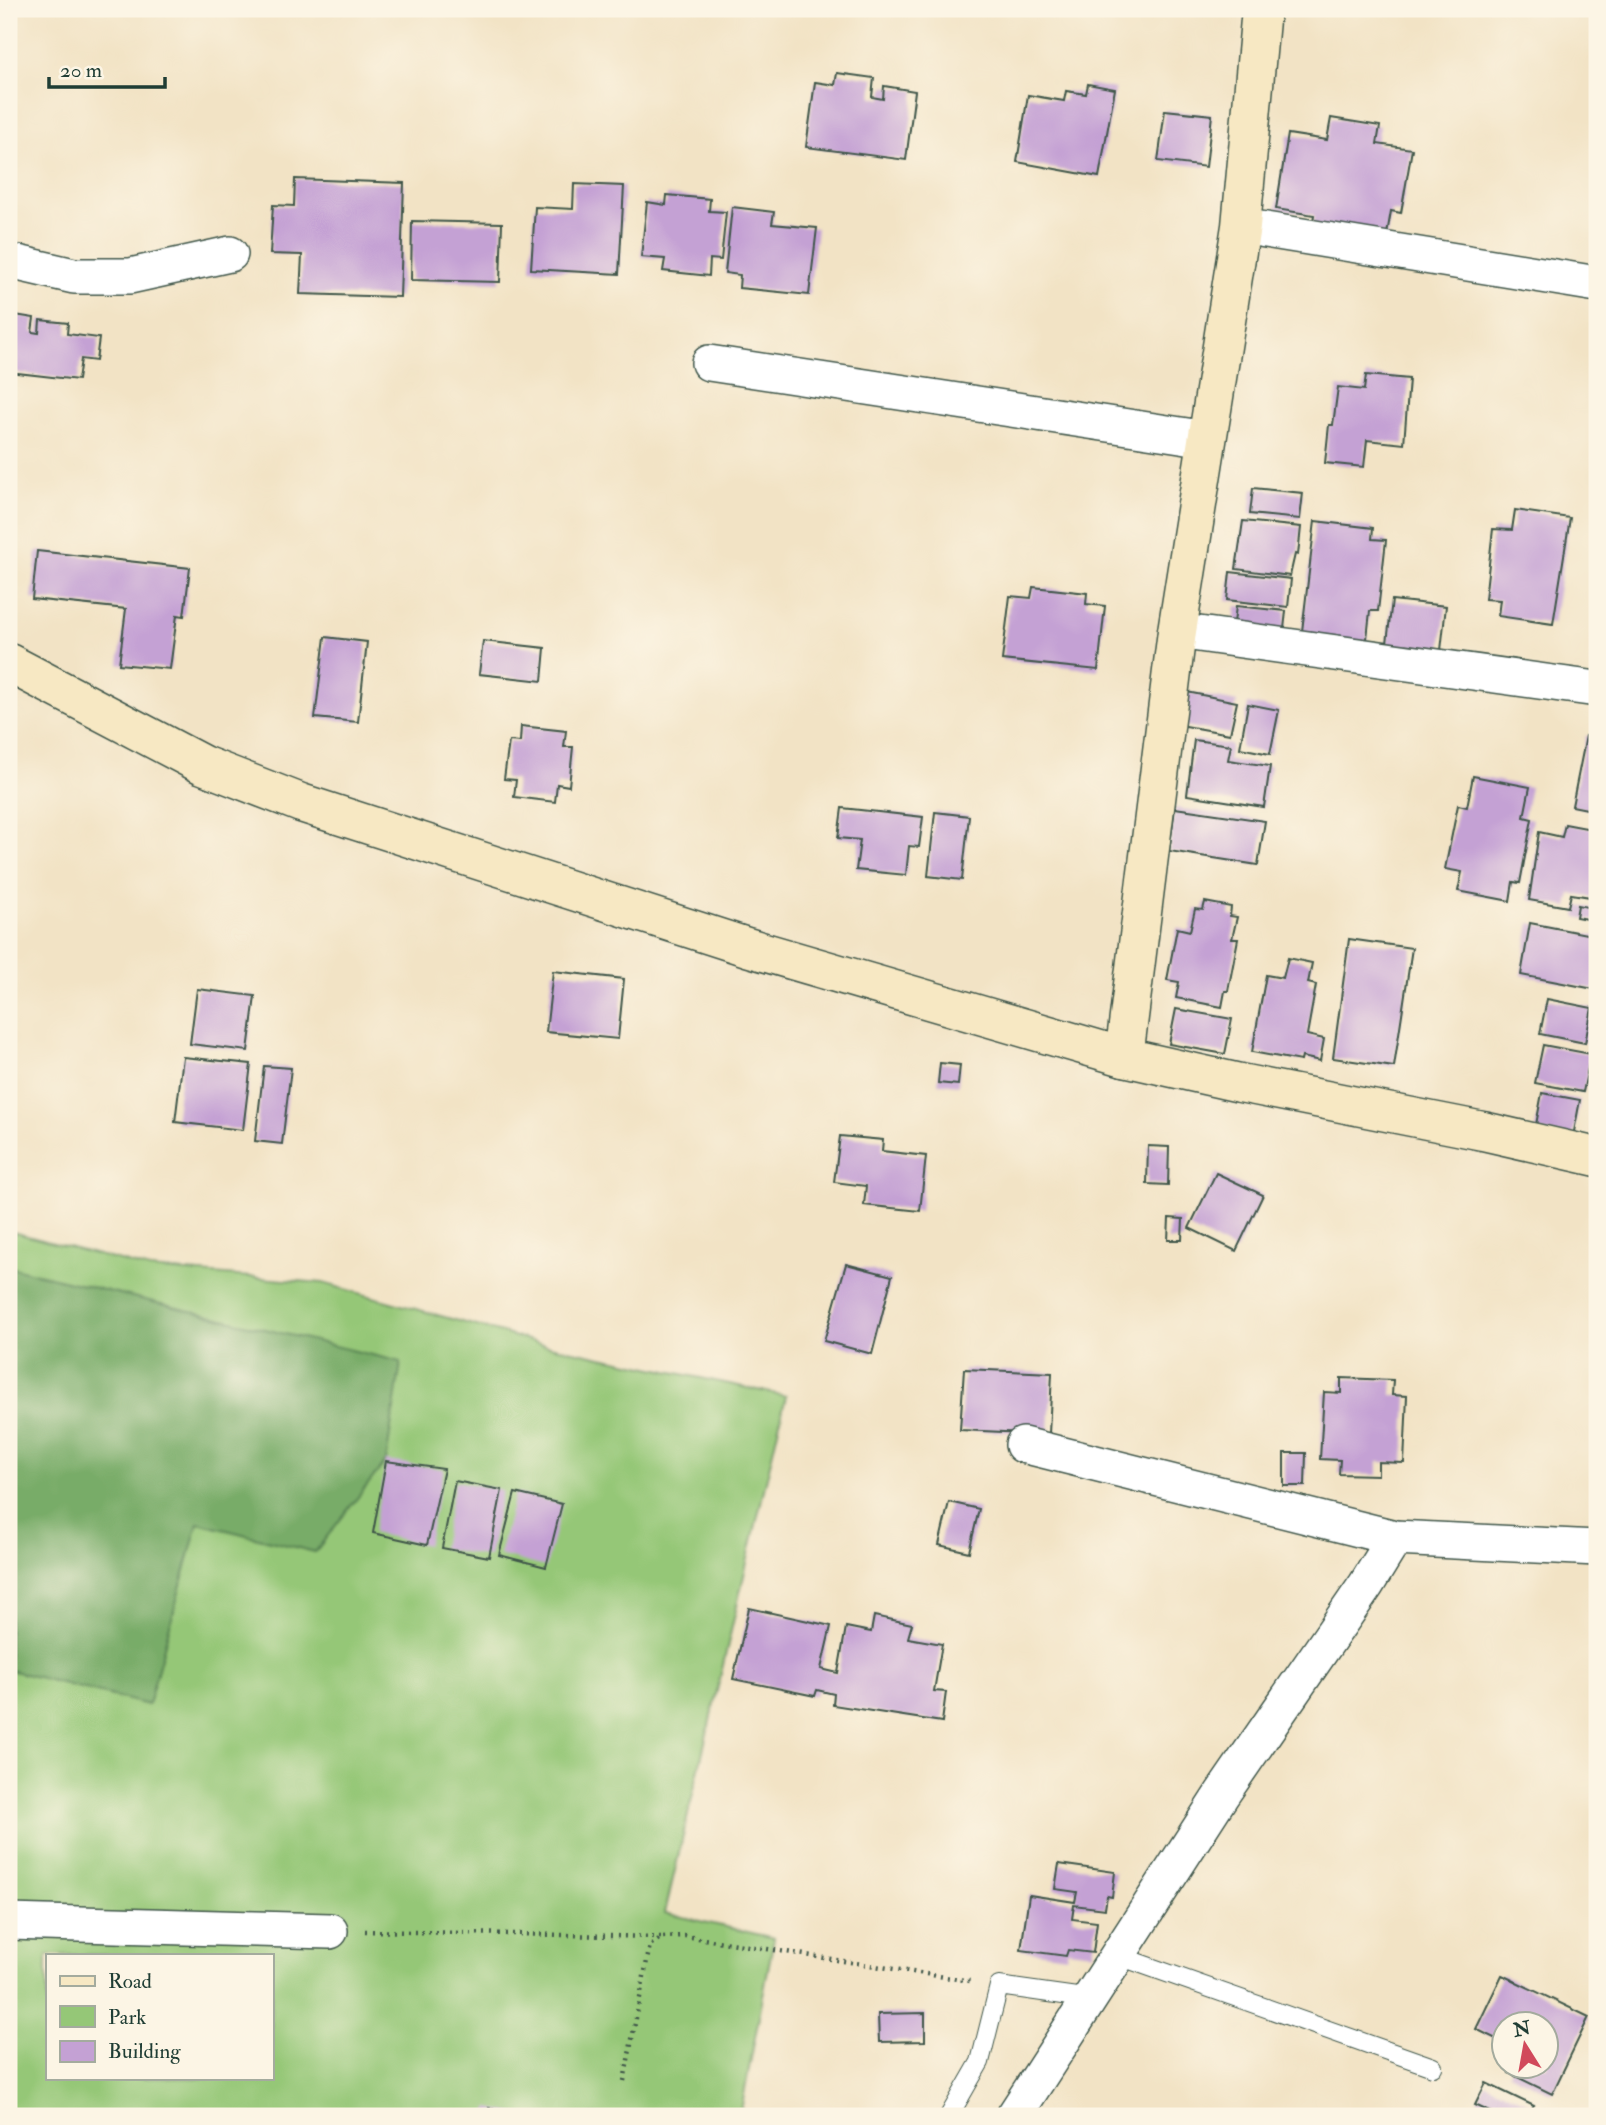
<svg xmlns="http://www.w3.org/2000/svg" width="1606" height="2125" font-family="'IM FELL Double Pica',serif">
<rect width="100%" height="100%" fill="#fcf5e5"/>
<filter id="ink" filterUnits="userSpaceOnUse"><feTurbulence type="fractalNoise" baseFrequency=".0143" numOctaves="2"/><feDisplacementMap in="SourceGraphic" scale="14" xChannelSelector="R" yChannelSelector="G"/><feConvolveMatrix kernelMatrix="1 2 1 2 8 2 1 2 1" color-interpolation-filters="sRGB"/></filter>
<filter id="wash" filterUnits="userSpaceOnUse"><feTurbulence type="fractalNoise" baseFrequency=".00686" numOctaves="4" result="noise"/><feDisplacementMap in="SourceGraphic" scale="28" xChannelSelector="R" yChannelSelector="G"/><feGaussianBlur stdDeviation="1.57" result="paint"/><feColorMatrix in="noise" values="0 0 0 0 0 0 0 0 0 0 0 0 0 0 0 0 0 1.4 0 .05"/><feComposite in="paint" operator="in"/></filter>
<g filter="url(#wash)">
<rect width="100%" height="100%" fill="#f2e3c5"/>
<path fill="#95c777" stroke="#5a8256" stroke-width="2" fill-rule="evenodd" d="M9,1231L150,1269L323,1283L545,1345L786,1396L665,1913L774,1938L740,2116H9ZM47,1955H271V2078H47Z"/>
<path fill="#78ac68" stroke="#4c744e" stroke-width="2" d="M9,1267L401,1362L386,1461L315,1552L198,1523L148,1705L9,1670Z"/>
<g id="blocks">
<g fill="#c4a1d4">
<path d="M837,73L874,78L872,97L883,99L884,86L915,91L906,160L806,147L815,82L835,85Z"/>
<path d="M1088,84L1115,89L1099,177L1017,162L1028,95L1064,101L1066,91L1086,94Z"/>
<path d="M1165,110L1212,115L1206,167L1158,161Z"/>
<path d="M1331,118L1380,126L1377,144L1412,149L1401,213L1391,211L1385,246L1311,234L1314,215L1276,209L1288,134L1327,140Z"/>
<path d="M295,179L404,183L400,297L300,294L302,255L270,254L273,205L294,206Z"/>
<path d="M574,184L624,186L619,274L531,269L535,207L573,209Z"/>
<path d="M667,195L710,199L709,211L726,212L721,260L710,259L709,276L663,271L665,259L641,257L647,202L666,205Z"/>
<path d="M732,207L774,212L772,224L817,228L809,295L739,288L740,275L725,273Z"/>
<path d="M412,221L502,223L500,282L411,280Z"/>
<path d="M9,314L34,318L32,332L39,333L40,320L68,323L67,334L99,338L96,361L81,359L78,380L9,372Z"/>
<path d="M1366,375L1409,379L1404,444L1367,440L1364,467L1325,463L1329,425H1333L1338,387L1364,390Z"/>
<path d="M1253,488L1303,493L1300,519L1250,514Z"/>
<path d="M1515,510L1570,518L1553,624L1498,616L1500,600L1485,599L1493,529L1512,530Z"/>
<path d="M1243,521L1301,527L1298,555L1295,554L1290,576L1236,569Z"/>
<path d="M1315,521L1373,528L1372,539L1386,540L1378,611H1370L1366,648L1301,640Z"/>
<path d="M37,551L190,568L184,616L177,615L170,669L119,664L126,609L32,599Z"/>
<path d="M1230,572L1291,579L1288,607L1227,600Z"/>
<path d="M1033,587L1087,593L1086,604L1105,606L1098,670L1002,660L1010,596L1031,598Z"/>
<path d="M1392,600L1446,606L1440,659L1386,652Z"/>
<path d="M1236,606L1286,611L1283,638L1233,632Z"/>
<path d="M325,637L367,642L358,722L315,718Z"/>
<path d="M483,641L545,648L542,681L479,674Z"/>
<path d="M1187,692L1237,702L1230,734L1180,725Z"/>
<path d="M1248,704L1279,710L1270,754L1240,748Z"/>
<path d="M521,726L566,731L564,747H573L569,786L557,784L555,802L514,797L516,780L504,779L509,741L520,742Z"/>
<path d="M1586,736L1597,738V811L1572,806Z"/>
<path d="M1194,740L1231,745L1228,760L1270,766L1264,807L1187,795Z"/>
<path d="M1473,776L1530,787L1524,817L1532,819L1520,883L1513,882L1510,901L1458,891L1462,872L1445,869L1458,805L1467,807Z"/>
<path d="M842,808L923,817L919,847L909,846L906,875L856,870L860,840L838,838Z"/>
<path d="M1175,808L1265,821L1258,865L1169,851Z"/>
<path d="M935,812L969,816L962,880L928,876Z"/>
<path d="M1565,824L1597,830V898L1571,894L1568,907L1529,900L1539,832L1562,837Z"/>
<path d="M1205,902L1231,907L1230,916L1237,917L1232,939H1238L1228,991H1225L1222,1007L1176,998L1179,982L1167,980L1177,928L1190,931L1195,909L1203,910Z"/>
<path d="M1578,905L1597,909V921L1576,917Z"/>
<path d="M1530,923L1597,936V969L1594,989L1521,975Z"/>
<path d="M1349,939L1412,948L1394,1067L1333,1058Z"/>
<path d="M1288,958L1312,963L1308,983L1316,985L1307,1035L1324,1039L1320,1061L1302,1057L1301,1061L1252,1052L1266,975L1283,978Z"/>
<path d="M553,971L624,979L618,1039L546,1032Z"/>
<path d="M197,989L255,996L248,1051L190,1044Z"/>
<path d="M1547,999L1592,1008L1585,1043L1540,1034Z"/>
<path d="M1176,1009L1232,1019L1225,1054L1169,1044Z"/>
<path d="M1543,1045L1591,1054L1583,1092L1535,1083Z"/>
<path d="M183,1057L251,1064L243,1130L175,1122Z"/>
<path d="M940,1063L960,1065L958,1085L938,1083Z"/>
<path d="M264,1066L291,1068L282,1144L255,1141Z"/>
<path d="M1542,1093L1580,1100L1573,1137L1535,1130Z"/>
<path d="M840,1136L883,1140L882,1151L926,1156L920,1211L864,1205L866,1186L834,1182Z"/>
<path d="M1148,1146L1169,1147L1168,1185L1147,1184Z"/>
<path d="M1216,1173L1263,1195L1236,1251L1189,1228Z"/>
<path d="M1169,1218L1183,1219L1182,1240H1168Z"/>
<path d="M846,1264L892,1276L872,1354L824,1341Z"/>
<path d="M964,1369L1052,1373L1049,1434L960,1430Z"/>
<path d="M1341,1378L1393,1380L1392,1395L1407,1396L1404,1463L1378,1462V1475L1339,1474L1340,1460L1320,1459L1324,1392L1341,1393Z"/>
<path d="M1284,1453H1306L1305,1486H1284Z"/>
<path d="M386,1461L444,1469L427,1545L373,1533Z"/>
<path d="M455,1481L502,1490L489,1557L442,1548Z"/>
<path d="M515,1493L562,1504L546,1567L499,1555Z"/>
<path d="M949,1502L979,1509L969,1552L939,1545Z"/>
<path d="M749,1608L831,1626L821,1669L838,1673L846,1627L871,1632L874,1616L912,1624L908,1638L942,1644L934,1691L946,1692L942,1722L833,1705L834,1694L817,1690L815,1696L733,1679Z"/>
<path d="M1059,1864L1115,1872L1112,1897L1107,1896L1105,1909L1074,1905L1072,1919L1097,1922L1093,1953L1068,1950L1066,1956L1021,1950L1029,1895L1075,1902L1077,1892L1055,1889Z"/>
<path d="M1502,1975L1589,2017L1552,2094L1509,2073L1512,2066H1546V2024H1504V2043L1476,2029Z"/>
<path d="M925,2013V2041L879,2042L878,2014Z"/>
<path d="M1486,2083L1534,2106L1528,2116H1499L1475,2105Z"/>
<path d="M489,2108L522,2115V2116H487Z"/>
</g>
</g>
</g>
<g filter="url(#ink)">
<use href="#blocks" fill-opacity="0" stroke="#3f564a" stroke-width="2"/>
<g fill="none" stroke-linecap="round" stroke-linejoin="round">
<defs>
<g id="lane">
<path d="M1119,1956L1433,2067"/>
<path d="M949,2116L980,2062L999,1986L1091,1999"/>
</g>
<g id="street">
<path d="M1241,226L1597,284"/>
<path d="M9,261L74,276H130L230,254"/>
<path d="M709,363L1207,439"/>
<path d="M1177,631L1597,689"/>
<path d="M1023,1445L1395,1538L1597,1548"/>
<path d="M9,1922L330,1931"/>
<path d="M1014,2116L1222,1794L1366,1585L1395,1538"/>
</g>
<g id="secondary">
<path d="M9,663L203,765L301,803L747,947L1124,1057L1240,1083L1483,1131L1597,1157"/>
<path d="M1124,1057L1177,631L1241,226L1261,9"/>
</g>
</defs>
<use href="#lane" stroke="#3f564a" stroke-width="20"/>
<use href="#street" stroke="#3f564a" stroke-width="38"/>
<use href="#secondary" stroke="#3f564a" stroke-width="41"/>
<g stroke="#3f564a" stroke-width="4.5" stroke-dasharray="2 5" stroke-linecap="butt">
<path d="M365,1931L661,1937"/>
<path d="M624,2081L650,1945L662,1937L685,1936L970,1981"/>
</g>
<use href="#lane" stroke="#fff" stroke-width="18"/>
<use href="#street" stroke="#fff" stroke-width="35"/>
<use href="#secondary" stroke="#f7e8c3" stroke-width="38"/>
</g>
</g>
<rect width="1606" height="2125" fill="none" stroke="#fcf5e5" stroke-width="35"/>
<rect x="46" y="1954" width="228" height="126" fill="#fcf5e5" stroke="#a4ab9e" stroke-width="2"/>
<rect x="60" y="1976" width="35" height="10" fill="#f7e8c3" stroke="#a4ab9e" stroke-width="2"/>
<text x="108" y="1988" font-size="21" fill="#1f3d34">Road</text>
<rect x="60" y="2006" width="35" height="21" fill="#95c777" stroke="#a4ab9e" stroke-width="2"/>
<text x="108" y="2024" font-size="21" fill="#1f3d34">Park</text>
<rect x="60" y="2041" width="35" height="21" fill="#c4a1d4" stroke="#a4ab9e" stroke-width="2"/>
<text x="108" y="2058" font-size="21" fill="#1f3d34">Building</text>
<g transform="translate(1525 2045) rotate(349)"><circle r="33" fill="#fcf5e5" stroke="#a4ab9e" stroke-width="2"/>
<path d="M0-5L12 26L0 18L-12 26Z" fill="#d1495b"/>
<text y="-10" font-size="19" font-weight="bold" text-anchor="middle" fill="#1f3d34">N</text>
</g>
<path d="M49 77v10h116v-10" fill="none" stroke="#1f3d34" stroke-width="3.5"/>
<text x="60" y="77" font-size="21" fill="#1f3d34" stroke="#fcf5e5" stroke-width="5" paint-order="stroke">20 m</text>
</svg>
